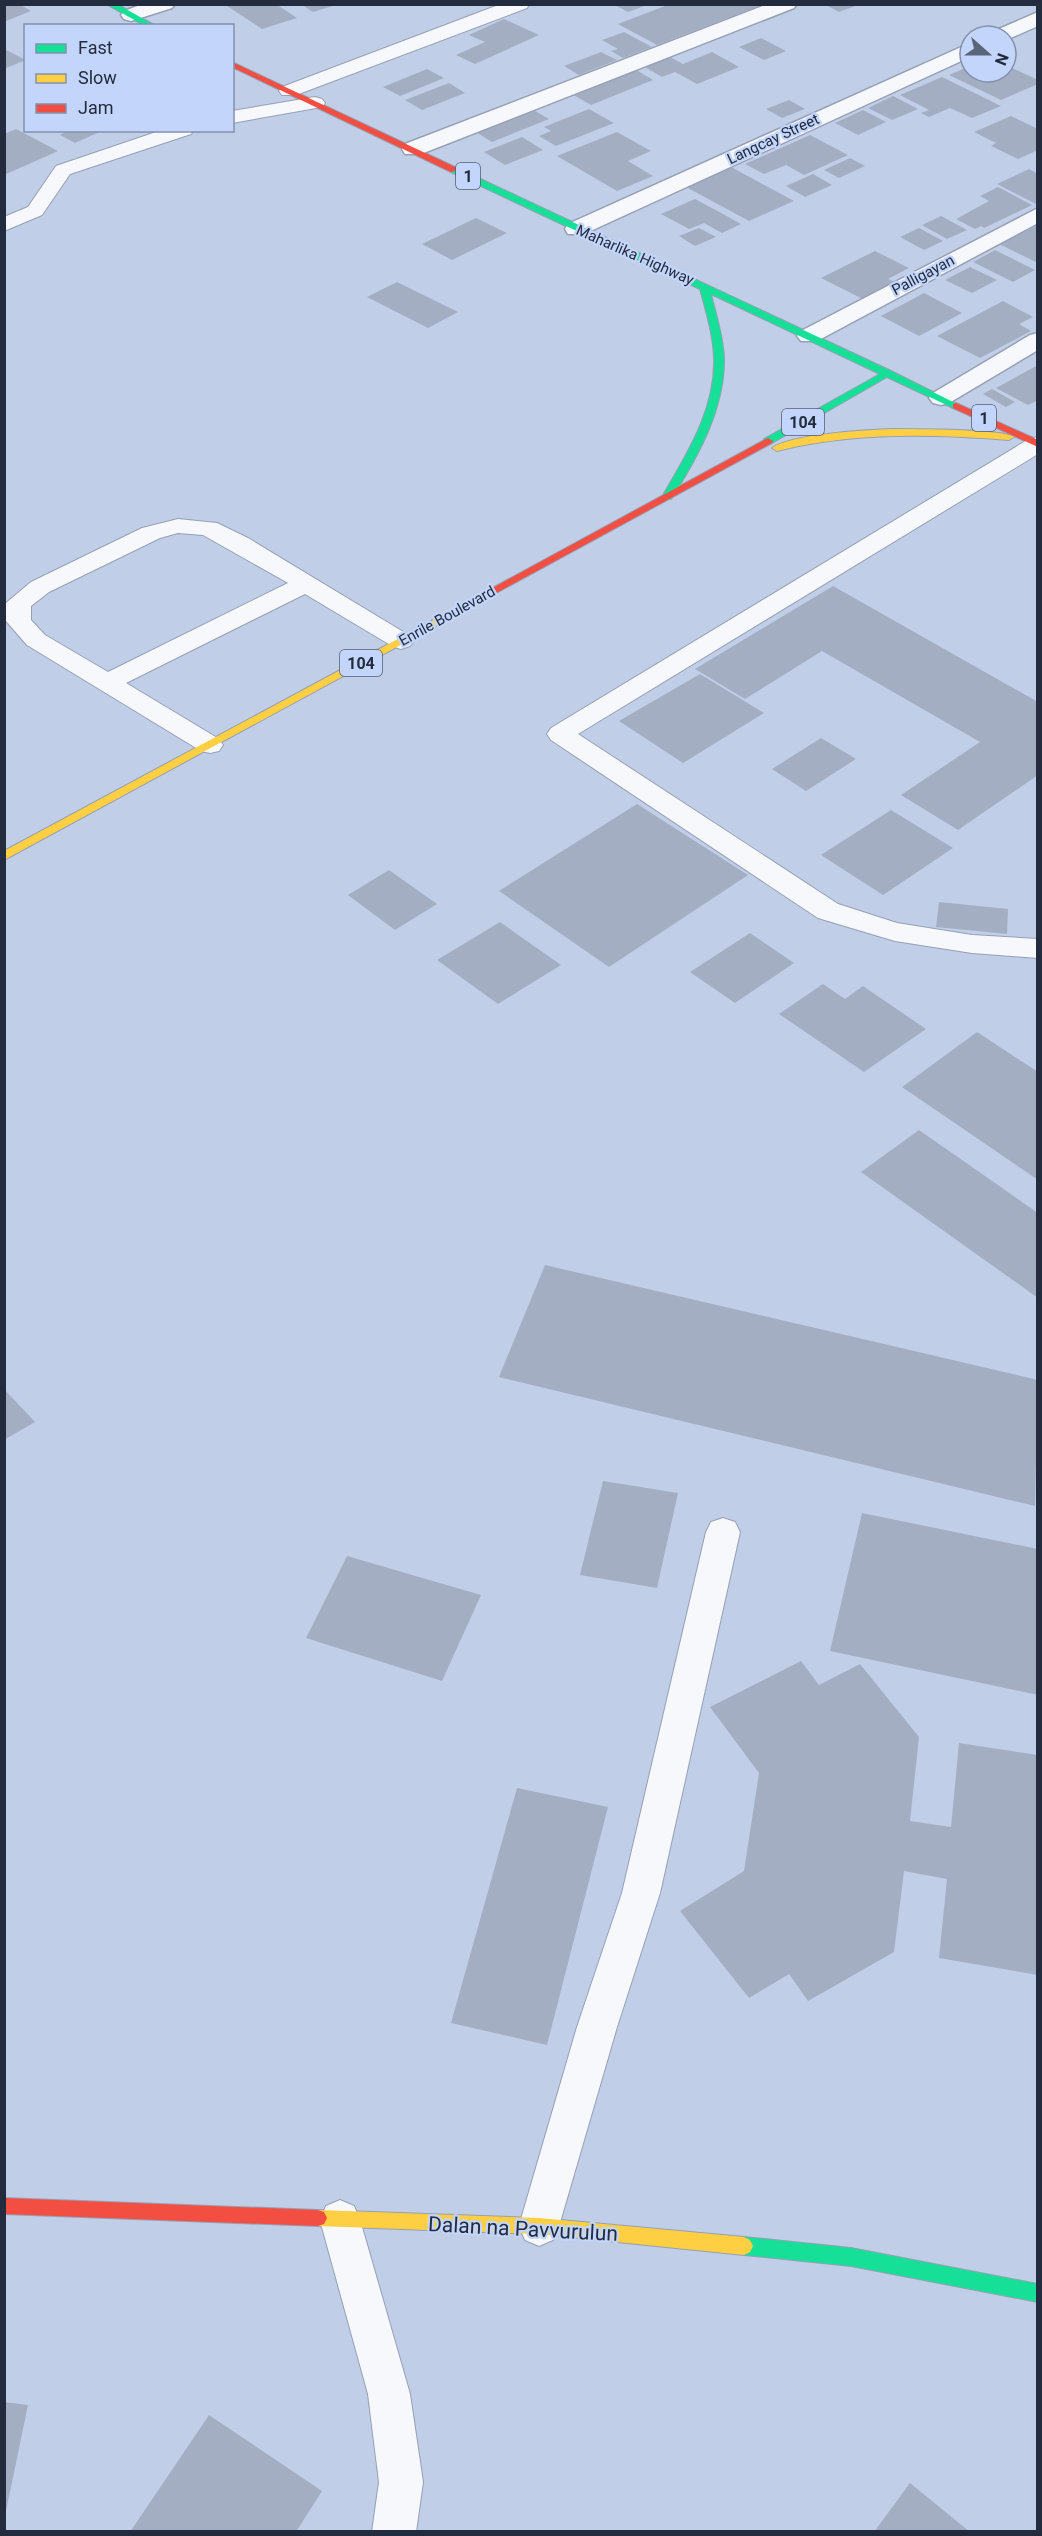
<svg xmlns="http://www.w3.org/2000/svg" width="1042" height="2536" font-family="Roboto,sans-serif">
<rect width="100%" height="100%" fill="#c1cee8"/>
<g fill="#a4aec3">
<path d="M4,4H19L31,11L6,21Z"/>
<path d="M224,4H276L297,18L262,29Z"/>
<path d="M301,4H335L336,5L313,12Z"/>
<path d="M613,4H647V5L628,12Z"/>
<path d="M670,4H762V5L657,45L618,24Z"/>
<path d="M824,4H858V5L839,12Z"/>
<path d="M504,19L539,35L475,64L456,55L485,42L469,35Z"/>
<path d="M624,32L652,47L623,58L611,51L618,49L602,40Z"/>
<path d="M761,38L786,51L764,60L739,47Z"/>
<path d="M4,49L26,60L4,69Z"/>
<path d="M601,52L617,60L579,75L564,66Z"/>
<path d="M712,52L739,67L697,84L675,72L662,77L643,66L668,56L683,64Z"/>
<path d="M1006,65L1038,80V84L1001,100L949,75L970,66V72H1006Z"/>
<path d="M633,68L653,80L591,105L570,93Z"/>
<path d="M427,69L444,78L400,96L383,87Z"/>
<path d="M942,77L1001,106L972,118L950,108L929,117L921,113L929,110L900,95Z"/>
<path d="M449,83L465,93L422,110L405,100Z"/>
<path d="M893,96L918,109L892,120L868,108Z"/>
<path d="M789,100L805,109L782,118L766,109Z"/>
<path d="M528,107L549,119L492,142L471,129Z"/>
<path d="M589,109L614,123L556,146L539,136L551,131L544,127Z"/>
<path d="M863,110L886,122L858,135L835,123Z"/>
<path d="M1011,116L1038,129V150L1018,159L991,146L996,143L974,132Z"/>
<path d="M16,129L58,151L4,175V134Z"/>
<path d="M69,130H104L75,143L60,135Z"/>
<path d="M617,132L651,151L628,161L653,176L617,191L557,156Z"/>
<path d="M810,135L848,155L804,175L786,165L764,174L745,164Z"/>
<path d="M522,137L543,150L505,165L484,152Z"/>
<path d="M850,158L865,166L839,178L824,170Z"/>
<path d="M731,167L794,201L749,221L686,187Z"/>
<path d="M1029,169L1038,174V205L997,184Z"/>
<path d="M813,174L832,185L805,197L786,186Z"/>
<path d="M998,187L1032,205L984,228L981,226L975,229L956,219L989,201L980,196Z"/>
<path d="M695,199L723,214L741,224L722,233L704,223L689,229L661,214Z"/>
<path d="M941,216L967,230L947,239L922,225Z"/>
<path d="M476,218L507,233L452,260L422,244Z"/>
<path d="M1038,225V263L999,244Z"/>
<path d="M699,228L716,237L695,246L679,236Z"/>
<path d="M919,228L943,241L924,250L900,237Z"/>
<path d="M995,250L1035,270L1013,282L973,262Z"/>
<path d="M875,251L909,268L888,279L895,282L863,299L821,278Z"/>
<path d="M970,267L997,280L972,293L945,280Z"/>
<path d="M397,282L458,312L428,328L367,297Z"/>
<path d="M924,293L962,313L919,336L881,316Z"/>
<path d="M1003,301L1033,317L1019,324L1031,331L980,358L937,336Z"/>
<path d="M1038,365V400L1028,405L996,388Z"/>
<path d="M992,389L1015,402L1006,407L983,394Z"/>
<path d="M833,586L1038,702V775L958,830L901,795L980,742L822,651L745,699L695,669Z"/>
<path d="M700,674L764,713L683,763L619,721Z"/>
<path d="M821,738L856,759L806,791L772,769Z"/>
<path d="M637,804L748,875L609,967L499,891Z"/>
<path d="M891,810L953,848L883,895L821,855Z"/>
<path d="M389,870L437,904L395,930L348,895Z"/>
<path d="M939,902L1008,909L1007,934L936,927Z"/>
<path d="M500,922L561,965L498,1004L437,960Z"/>
<path d="M750,933L794,963L735,1003L690,972Z"/>
<path d="M823,984L845,999L863,986L926,1029L864,1072L779,1014Z"/>
<path d="M977,1032L1038,1072V1180L902,1087Z"/>
<path d="M919,1130L1038,1213V1298L861,1172Z"/>
<path d="M545,1265L1038,1380L1035,1506L499,1377Z"/>
<path d="M4,1389L35,1422L4,1440Z"/>
<path d="M603,1481L678,1493L657,1588L580,1575Z"/>
<path d="M862,1513L1038,1549V1695L830,1651Z"/>
<path d="M347,1556L481,1595L442,1681L306,1638Z"/>
<path d="M801,1661L819,1685L860,1664L919,1737L910,1821L951,1827L959,1743L1038,1755V1975L939,1958L947,1879L904,1871L894,1952L808,2001L789,1974L749,1998L680,1911L744,1871L759,1773L710,1707Z"/>
<path d="M517,1788L608,1807L547,2045L451,2023Z"/>
<path d="M4,2402L28,2405L6,2511H4Z"/>
<path d="M209,2415L322,2491L296,2532H130Z"/>
<path d="M910,2483L970,2532H874Z"/>
</g>
<g fill="none" stroke-linecap="round" stroke-linejoin="round">
<defs>
<g id="lane">
<path d="M501,4H529L527,8L296,95H282L279,91L282,87Z"/>
<path d="M315,97L322,99L325,103L322,107L232,123V111Z"/>
<path d="M162,130H194L191,134L70,174L42,215L4,231V217L28,207L56,166Z"/>
<path d="M1038,437V454L578,734L838,904L897,923L972,935L1038,939V958L972,953L895,941L818,918L551,740L547,734L551,728L1029,439Z"/>
<path d="M178,519L217,523L248,538L410,636L414,641L410,646L401,649L392,646L305,594L126,683L219,739L223,745L219,751L210,753L201,751L27,645L6,621V603L31,582L142,528ZM178,533L203,535L288,583L108,672L45,635L31,620V606L49,592L160,538Z"/>
<path d="M723,1518L735,1522L740,1532L660,1893L617,2027L559,2226L553,2240L539,2246L525,2240L519,2226L577,2027L622,1893L706,1532L711,1522Z"/>
<path d="M340,2200L354,2206L360,2220L410,2394L423,2482L416,2532H372L379,2482L368,2394L320,2220L326,2206Z"/>
</g>
<g id="street">
<path d="M143,4H175L172,8L131,21L124,19L121,15L124,11Z"/>
<path d="M768,4H797L794,8L421,154H405L402,149L405,144Z"/>
<path d="M1038,12V26L1006,40V36H989L992,32Z"/>
<path d="M970,43V57L584,234H568L565,229L568,224Z"/>
<path d="M1038,208V223L817,341H801L797,336L801,331Z"/>
<path d="M1038,333V350L949,403L941,405L933,403L929,398L933,393L1030,335Z"/>
</g>
<g id="fast">
<path d="M106,4H117L156,26H145Z"/>
<path d="M451,168H457L891,371L961,406L953,408L887,377L772,443H764V439L880,374L711,294C716,315 723,336 724,358C725,409 697,458 671,499H663L662,497C687,454 716,409 714,357C713,334 706,311 700,289L451,172Z"/>
<path d="M744,2237L851,2248L1038,2284V2302L851,2266L744,2255L738,2252L735,2246L738,2240Z"/>
</g>
<g id="slow">
<path d="M892,429C912,429 1003,429 1014,437L1009,440C930,434 854,432 777,451L772,448C791,434 867,430 892,429Z"/>
<path d="M448,612L452,613V617L4,860V851Z"/>
<path d="M318,2210L539,2218L744,2237L750,2240L753,2246L750,2252L744,2255L539,2234L318,2226L312,2224L309,2218L312,2212Z"/>
</g>
<g id="jam">
<path d="M232,62L457,168L458,170L451,172L232,67Z"/>
<path d="M956,403L1038,440V447L953,408V404Z"/>
<path d="M768,438L773,441L772,443L452,617H444L443,615Z"/>
<path d="M4,2198L318,2210L324,2212L327,2218L324,2224L318,2226L4,2214Z"/>
</g>
</defs>
<use href="#lane" stroke="#96a0b4" stroke-width="2"/>
<use href="#street" stroke="#96a0b4" stroke-width="3"/>
<use href="#fast" stroke="#96a0b4" stroke-width="2"/>
<use href="#slow" stroke="#96a0b4" stroke-width="2"/>
<use href="#jam" stroke="#96a0b4" stroke-width="2"/>
<use href="#lane" fill="#f6f8fc" fill-rule="evenodd"/>
<use href="#street" fill="#f6f8fc" fill-rule="evenodd"/>
<use href="#fast" fill="#16e098" fill-rule="evenodd"/>
<use href="#slow" fill="#ffcf43" fill-rule="evenodd"/>
<use href="#jam" fill="#f24e42" fill-rule="evenodd"/>
</g>
<g text-anchor="middle" stroke-width="4.5" stroke-linejoin="round" paint-order="stroke">
<g font-size="15" fill="#232c3e" stroke="#c3d5fb">
<text transform="translate(773 139) rotate(-25)" y="5">Langcay Street</text>
<text transform="translate(635 255) rotate(24)" y="5">Maharlika Highway</text>
<text transform="translate(923 275) rotate(-28)" y="5">Palligayan</text>
<text transform="translate(447 616) rotate(-29)" y="5">Enrile Boulevard</text>
</g>
<g fill="#c3d5fb" stroke="#535f77" stroke-width="1.5">
<rect x="456" y="163" width="24" height="26" rx="4.5"/>
<rect x="972" y="405" width="24" height="26" rx="4.5"/>
<rect x="782" y="409" width="42" height="26" rx="4.5"/>
<rect x="340" y="650" width="42" height="26" rx="4.5"/>
</g>
<g font-size="16" font-weight="bold" fill="#232c3e">
<text x="468" y="182">1</text>
<text x="984" y="424">1</text>
<text x="803" y="428">104</text>
<text x="361" y="669">104</text>
</g>
<g font-size="21" fill="#232c3e" stroke="#c3d5fb">
<text transform="translate(523 2229) rotate(3)" y="7">Dalan na Pavvurulun</text>
</g>
</g>
<rect width="1042" height="2536" fill="none" stroke="#232c3e" stroke-width="12"/>
<rect x="24" y="24" width="210" height="108" fill="#c3d5fb" stroke="#8391af" stroke-width="1.5"/>
<rect x="36" y="44" width="30" height="9" fill="#16e098" stroke="#8391af" stroke-width="1.5"/>
<text x="78" y="54" font-size="18" fill="#232c3e">Fast</text>
<rect x="36" y="74" width="30" height="9" fill="#ffcf43" stroke="#8391af" stroke-width="1.5"/>
<text x="78" y="84" font-size="18" fill="#232c3e">Slow</text>
<rect x="36" y="104" width="30" height="9" fill="#f24e42" stroke="#8391af" stroke-width="1.5"/>
<text x="78" y="114" font-size="18" fill="#232c3e">Jam</text>
<g transform="translate(988 54) rotate(111)"><circle r="28" fill="#c3d5fb" stroke="#8391af" stroke-width="1.5"/>
<path d="M0-4.5L10 22L0 15L-10 22Z" fill="#5a657a"/>
<text y="-9" font-size="16" font-weight="bold" text-anchor="middle" fill="#232c3e">N</text>
</g>
</svg>
